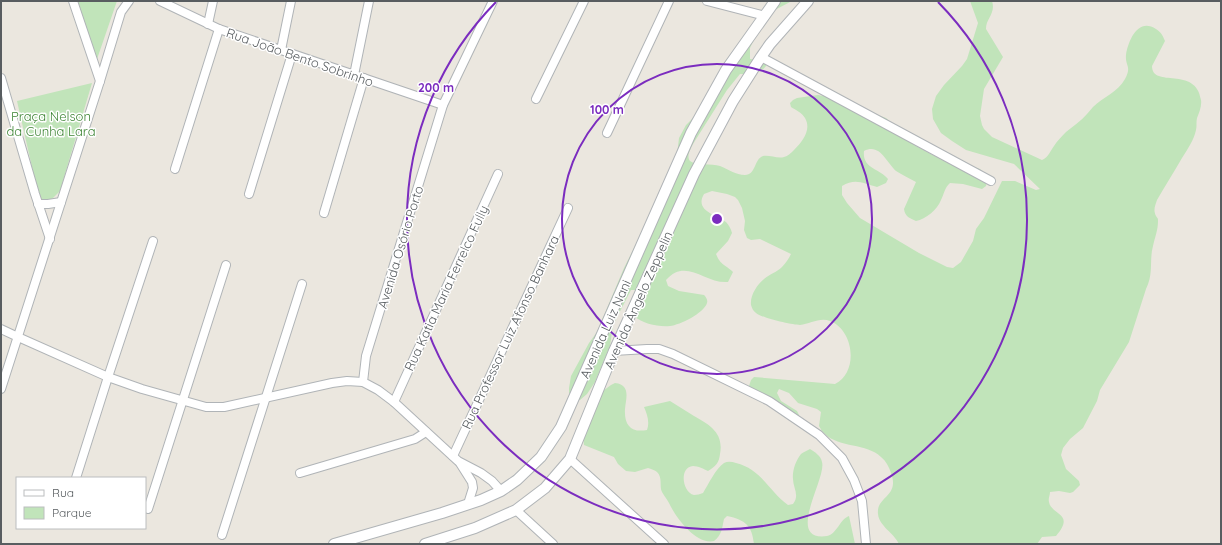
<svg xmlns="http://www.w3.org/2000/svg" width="1222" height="545" font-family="Quicksand,sans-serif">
<rect width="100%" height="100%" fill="#ebe7df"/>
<g fill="#c1e4ba">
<path d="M78,1H117L96,62Z"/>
<path d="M774,1H792L771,12L758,31L750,48V59L765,61L766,66C759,75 751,74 740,74L727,90L693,144C691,148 686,156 690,161C696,166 712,163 720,166C728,169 736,175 745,175C756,175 754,159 763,156C770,155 778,159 784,157C788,156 791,153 794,150C802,142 812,130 805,118C802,113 796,110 791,107L790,103L793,100L797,98L818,95L833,98L842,103L886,118L914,145L940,159L949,163L971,166L980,169L986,176L987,180L986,186L982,189L963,184L950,183C945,187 944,194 941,200C937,210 926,219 916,221C910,218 905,217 904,209L916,182C909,178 902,175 896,171C886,162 880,143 864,151C862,169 880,168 888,179L886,183L877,187C863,183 855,178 842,186V195L847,203L860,218L919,253L947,267L953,268L961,262L973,241L976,229L984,218L1002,181H1015L1036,190L1040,189L1014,164L966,150L952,141L941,133L933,119L932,109L936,96L944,85L962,66L967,59L978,23L970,1H992C996,14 986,18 986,29L1003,57L984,89L980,116L982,125L984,129L992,137L1042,160C1049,157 1050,151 1054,146C1057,141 1062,136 1066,132C1073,126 1081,121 1087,114C1089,112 1091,109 1093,107C1103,97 1118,92 1125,79C1132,66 1125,66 1126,55C1128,41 1138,17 1156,29C1161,32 1163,36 1165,41L1152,66C1152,89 1196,65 1201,100C1202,106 1199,113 1197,118C1196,122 1197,126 1196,130C1194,140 1187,150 1182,158C1174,172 1165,186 1157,200C1155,206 1153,210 1156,216C1158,219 1158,218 1158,221C1158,230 1155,237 1153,246C1149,260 1154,273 1146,289L1129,342L1100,390L1097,401L1083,428L1070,439L1063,448L1061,455L1066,469L1079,481L1080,485L1073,492L1070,493L1059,491L1050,492C1050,495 1048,499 1049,502C1051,515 1076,513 1056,536L1042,537L1037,544H899C894,533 879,526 878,514C876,496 900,497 891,473C889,467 886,461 881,457C867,443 839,448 825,434C822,432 821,429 819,426L821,412L817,409L798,403L789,393L779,389L777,393L781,401L797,411L799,415L797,420L767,400L749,386L751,380L754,377L835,384C859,372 854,330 830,321C820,317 810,324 800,325C792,325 762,318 756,313C753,311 752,308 751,305C750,295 757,285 764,279C770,274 777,272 782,267C786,263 789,258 791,254L760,239L751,240L747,238L744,230L745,221L742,208L738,200L735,197L727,194L712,191L704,194C694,211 717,215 726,222C729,225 731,229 732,233L728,241L716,254C721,266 725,264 733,272L728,282C705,284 686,257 666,280L668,286L679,291L704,295C706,297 708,300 707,303C704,313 680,325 670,326C658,327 643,324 634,316L637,290H631L613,325L610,346L595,382L587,394L580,400L575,399L569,393V388L571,376L589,343L597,332L624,268L645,226L677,155L679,138L686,125L696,115Z"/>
<path d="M92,83L60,191L53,198L47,201L39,198L17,101Z"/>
<path d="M615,383C631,385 626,398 625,409C624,425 631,433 647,430C650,422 647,414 644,407L670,401C678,406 686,411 694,416C710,425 724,433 720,454C719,463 716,466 708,471C704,469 698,466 693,466C679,467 682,492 694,495C697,495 700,494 703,493C708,485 716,468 724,463C728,461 732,462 736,463C761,469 769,491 788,505L793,504C800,495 793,488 793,479C792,471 796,460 801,454C803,452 807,451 810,449C815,452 821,456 822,462C827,478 784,542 827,536C837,534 840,519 849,516L855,544H754C752,526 746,520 727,516L724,519C722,528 722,535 714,541C695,545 675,516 669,503C667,499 664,496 662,492C659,486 663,478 657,472C655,470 651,469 648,468L635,472L626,471L618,464L614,457L584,445L583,436L600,393L611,385Z"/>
</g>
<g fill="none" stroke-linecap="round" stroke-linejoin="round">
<defs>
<g id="minor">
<path d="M73,1L100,81"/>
<path d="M160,1L219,29L443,105"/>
<path d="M493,1L443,105L366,356L363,382L378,390L394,402L458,461L481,473L492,481L501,491"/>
<path d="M707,1L765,16"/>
<path d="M208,24L213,1"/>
<path d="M281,50L291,1"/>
<path d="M761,57L991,181"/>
<path d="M354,75L369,1"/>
<path d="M1,78L35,194L50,239"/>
<path d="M536,99L584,1"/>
<path d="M607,133L669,1"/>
<path d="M175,169L219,29"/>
<path d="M249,194L292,54"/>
<path d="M38,204H48L61,202"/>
<path d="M324,213L364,78"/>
<path d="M1,329L18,337L108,377L142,389L206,407H224L332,383L347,381L363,382"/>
<path d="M614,351L647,349H659L673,354L769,401L819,435L842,458L854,480L862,501L866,544"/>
<path d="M1,389L100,81L121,12L129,1"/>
<path d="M394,402L498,174"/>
<path d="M453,456L568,208"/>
<path d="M570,459L664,544"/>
<path d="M460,463L472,482L473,488L468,504"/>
<path d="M300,473L415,439L426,432"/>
<path d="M76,478L108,377L153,241"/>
<path d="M148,509L226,265"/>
<path d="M516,510L553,544"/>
<path d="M222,535L302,284"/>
</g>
<g id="tertiary">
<path d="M334,544L442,513L481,500L501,491L517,480L541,457L561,427L691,133L726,70L775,1"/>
<path d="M425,544L475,528L516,510L545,488L570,459L614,351L694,174L733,101L761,57L770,44L808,1"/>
</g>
</defs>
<use href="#minor" stroke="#b0b4b7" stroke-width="10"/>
<use href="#tertiary" stroke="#b0b4b7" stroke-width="12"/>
<use href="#minor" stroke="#fff" stroke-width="8"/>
<use href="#tertiary" stroke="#fff" stroke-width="10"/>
</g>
<g fill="none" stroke="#7b2cbf" stroke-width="2">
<circle cx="717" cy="219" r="155"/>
<path d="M938 2A310 310 0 1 1 496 2"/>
</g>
<g text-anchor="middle" stroke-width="3" stroke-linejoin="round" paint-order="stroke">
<g font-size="13" fill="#585d60" stroke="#fff">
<text transform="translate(300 57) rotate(19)" y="5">Rua João Bento Sobrinho</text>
<text transform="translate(400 247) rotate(-73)" y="5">Avenida Osório Porto</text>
<text transform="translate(446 288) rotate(-65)" y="5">Rua Katia Maria Ferrelco Fully</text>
<text transform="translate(638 300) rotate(-66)" y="5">Avenida Ângelo Zeppelin</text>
<text transform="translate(605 329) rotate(-66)" y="5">Avenida Luiz Nani</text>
<text transform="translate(510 332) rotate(-65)" y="5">Rua Professor Luiz Afonso Banhara</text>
</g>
<g font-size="13" fill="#3d8434" stroke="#fff">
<text x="51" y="121">Praça Nelson<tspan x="51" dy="15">da Cunha Lara</tspan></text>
</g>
</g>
<circle cx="717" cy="219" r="6" fill="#7b2cbf" stroke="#fff" stroke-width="2"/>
<g font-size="12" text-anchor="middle" font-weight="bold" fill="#7b2cbf" stroke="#fff" stroke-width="3" stroke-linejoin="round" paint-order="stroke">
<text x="436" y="92">200 m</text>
<text x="607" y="114">100 m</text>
</g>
<rect width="1222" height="545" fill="none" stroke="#585d60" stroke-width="4"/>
<rect x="16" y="477" width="130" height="52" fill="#ffffff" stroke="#bcbebf"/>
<rect x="24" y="490" width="20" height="6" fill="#ffffff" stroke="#bcbebf"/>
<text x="52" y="497" font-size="12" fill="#585d60">Rua</text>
<rect x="24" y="507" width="20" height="12" fill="#c1e4ba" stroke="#bcbebf"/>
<text x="52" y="517" font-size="12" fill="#585d60">Parque</text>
</svg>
